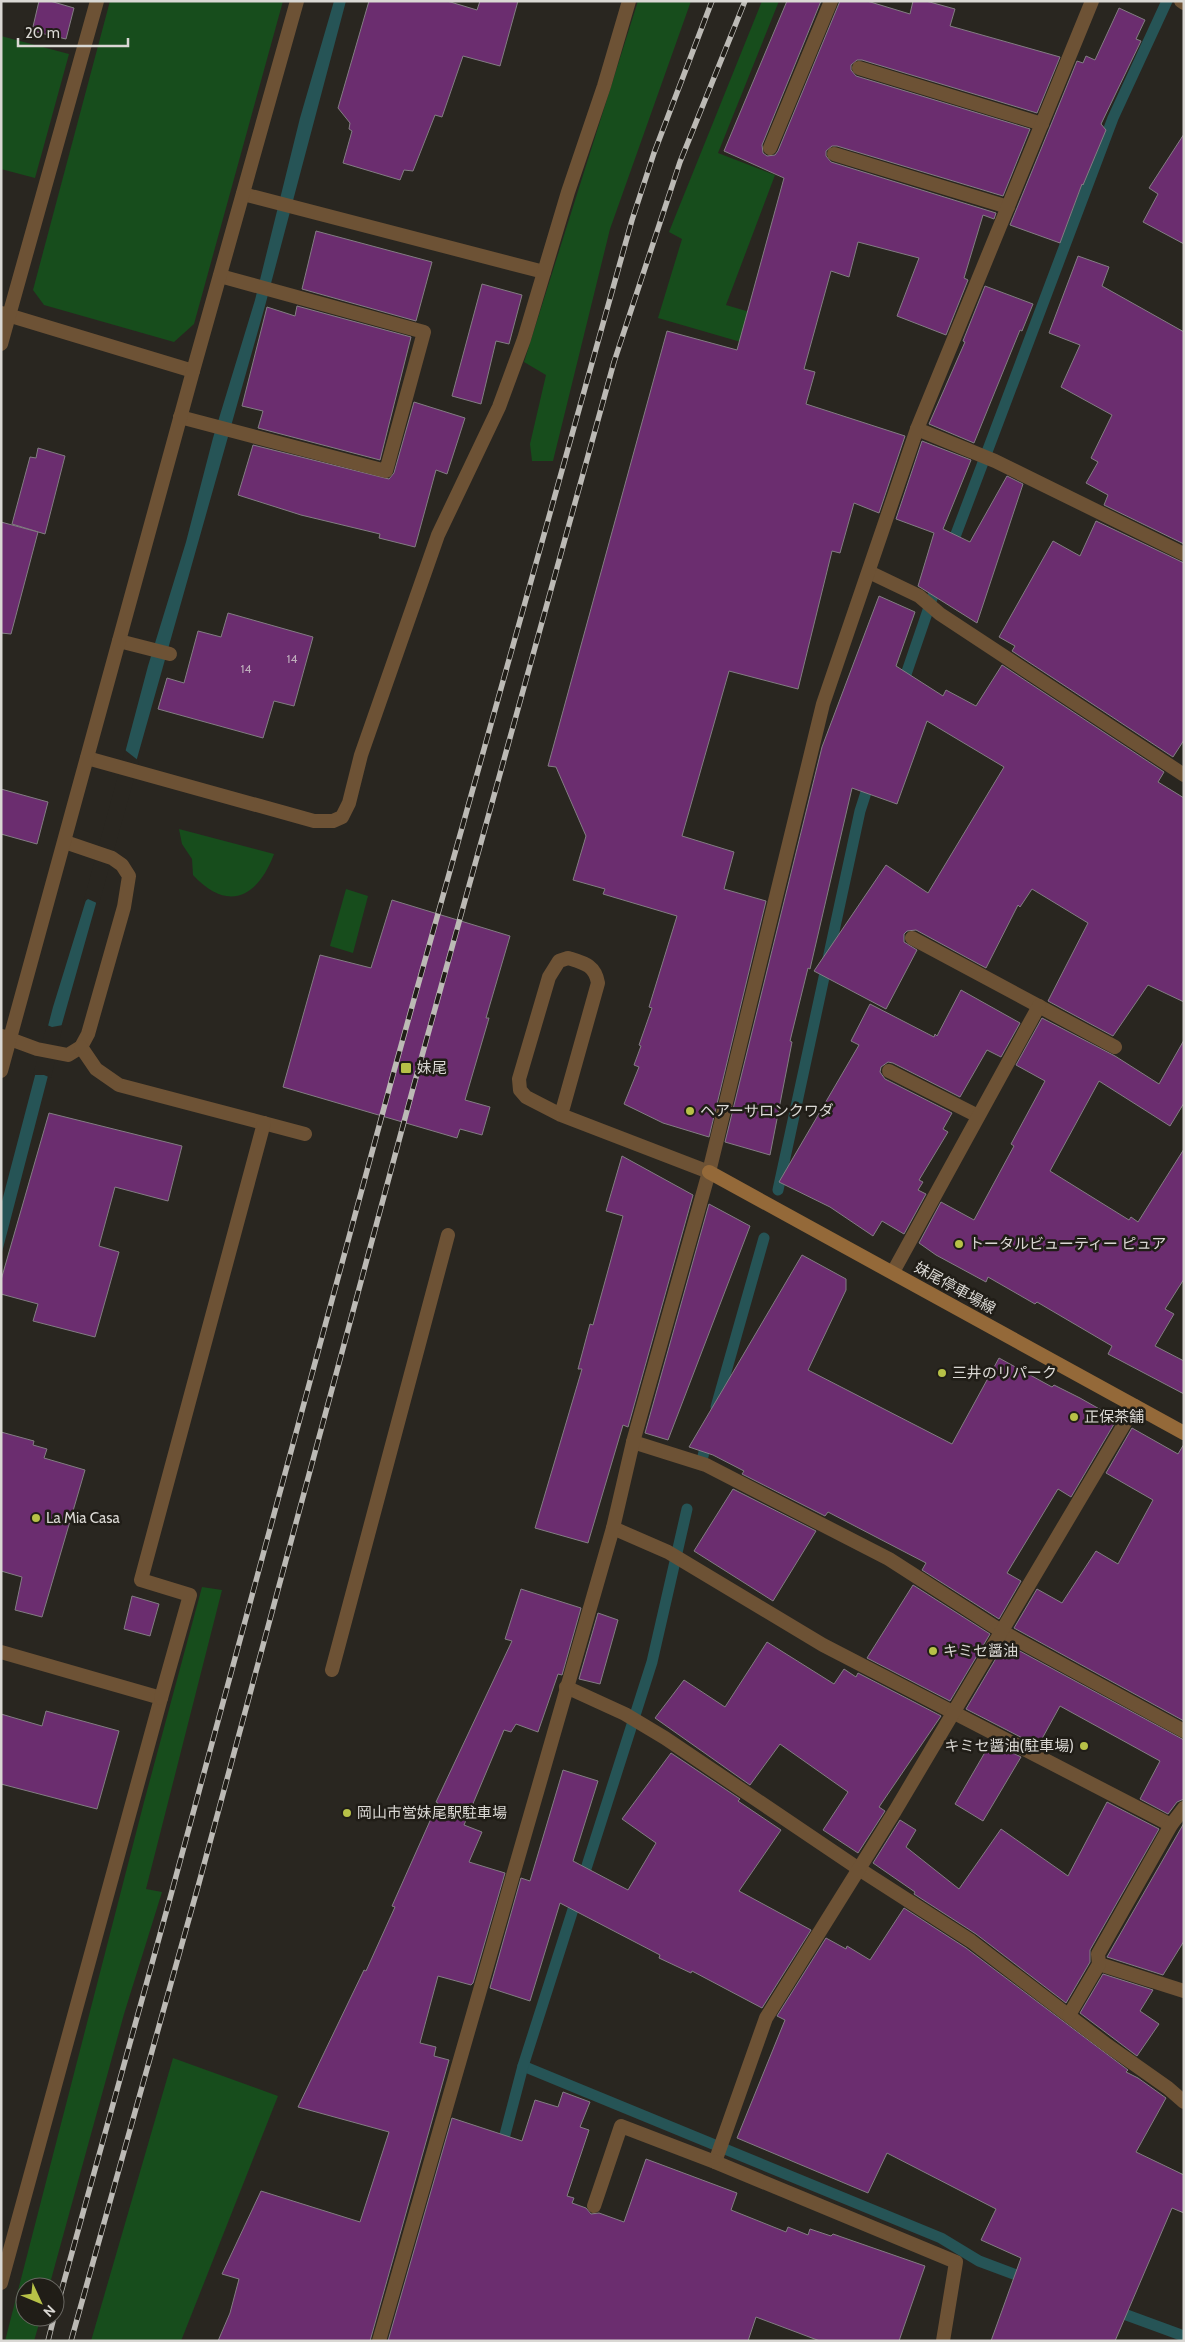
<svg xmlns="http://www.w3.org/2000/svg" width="1185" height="2342" font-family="Cabin,'Noto Sans JP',sans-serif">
<rect width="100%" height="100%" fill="#292620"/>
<g fill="#174d1c">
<path d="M110,1H283L194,324L174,342L44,305L33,290Z"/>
<path d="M638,1H691L610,229L553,461H532L530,444L546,375L524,362Z"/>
<path d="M762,1H779L718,153L775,175L726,305L800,327L789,356L658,318L682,239L669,232Z"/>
<path d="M1,36L69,54L35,178L1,169Z"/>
<path d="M179,829L274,854C258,897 228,913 193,875L192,859L182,844Z"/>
<path d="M346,889L368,896L353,953L330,946Z"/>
<path d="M202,1587L222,1590L146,1889L162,1892L124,2014L49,2287H25V2317H41L34,2341H5L144,1802Z"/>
<path d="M173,2058L278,2096L181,2341H91Z"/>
</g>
<path fill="#265456" d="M334,1H346L265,306L56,1045L1,1256V1205L53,1007L86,900L148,666L186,542L213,438L255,300L300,118Z"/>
<g fill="#292620">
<path d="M125,750L139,761L99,904L88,899L83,903Z"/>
<path d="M47,1025L52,1027L63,1025L51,1078L44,1075H33Z"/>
</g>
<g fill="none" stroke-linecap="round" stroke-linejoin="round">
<g stroke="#265456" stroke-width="11">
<path d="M950,550L1113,118L1167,1"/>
<path d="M902,686L938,581"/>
<path d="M778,1190L860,811L870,780"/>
<path d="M716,1407L764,1238"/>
<path d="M703,1456L708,1437"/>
<path d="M523,2066L941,2238L979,2261L1030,2280"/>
<path d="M501,2150L523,2066L652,1662L687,1509"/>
<path d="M1113,2310L1184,2336"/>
</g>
</g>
<g fill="#6b2d6f" stroke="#837d83">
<path d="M39,1H50L74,8L66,39L32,31Z"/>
<path d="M369,1H447L477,10L480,1H518L500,66L463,56L442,117L435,115L413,171L404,170L400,180L343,163L352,131L349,129L350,123L338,108Z"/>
<path d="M787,1H821L762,145L763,153L767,156L775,155L778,151L840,1H867L910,14L913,1H926L955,9L950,26L1060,57L1037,113L862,60H857L851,65V70L856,76L1030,129L1003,196L837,146H832L826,151V156L831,162L996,213L994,219L983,215L964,278L968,280L946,335L897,316L919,258L858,242L849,277L831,271L804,369L815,372L806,404L905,436L879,513L854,503L840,553L832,551L798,689L729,671L682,836L734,852L724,889L766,901L709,1137L663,1123L624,1104L639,1067L634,1065L641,1046L639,1045L652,1008L649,1007L677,916L603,894L605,889L573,880L586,836L556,767L548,766L667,331L737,350L784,178L724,151Z"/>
<path d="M1119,8L1145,20L1136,39L1141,41L1101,124L1106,130L1083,185L1082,184L1060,243L1010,225L1077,61L1083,63L1086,56L1095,60Z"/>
<path d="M1184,134V244L1143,222L1158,194L1149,188Z"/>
<path d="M316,231L432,262L416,321L302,289Z"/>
<path d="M1078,256L1109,267L1102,286L1184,332V544L1104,505L1108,495L1086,483L1098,462L1091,458L1112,415L1061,387L1080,345L1049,333Z"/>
<path d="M482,284L522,295L509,344L496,341L481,404L452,396Z"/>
<path d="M985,286L1033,304L1022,331L1020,330L974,443L929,424L965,342L963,341Z"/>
<path d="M297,306L411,337L380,460L258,428L263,411L242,406L267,307L295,316Z"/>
<path d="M414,402L465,418L447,474L436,470L415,547L379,538L380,534L301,515L238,495L253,445L389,479L394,473Z"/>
<path d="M922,441L971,460L943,529L970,542L1007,476L1023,484L977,623L918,586L934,533L896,519Z"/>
<path d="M38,448L65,456L45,534L12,524L30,457L36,458Z"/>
<path d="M1096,521L1184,563V740L1173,757L1012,651L1015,646L999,637L1053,541L1080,556Z"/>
<path d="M1,522L38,532L11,634L1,633Z"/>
<path d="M879,596L915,612L896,666L943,696L946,690L976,706L1002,665L1164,772L1158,782L1184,798V1002L1148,985L1113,1036L1048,1001L1088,923L1032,889L1020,907L1018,905L986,968L916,930L907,931L904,934V942L917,950L886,1009L814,971L886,865L928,893L1004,767L927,721L897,804L852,788L810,969L808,968L790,1041L792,1042L770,1155L725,1142L822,747Z"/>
<path d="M228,613L313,637L294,706L274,701L263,738L158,709L167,678L184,683L198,631L221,637Z"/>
<path d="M1,789L48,802L37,844L1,834Z"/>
<path d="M392,900L510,936L486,1018H489L465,1100L490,1107L482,1135L460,1129L457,1138L283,1087L320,955L371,968Z"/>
<path d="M961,990L1020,1023L1001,1057L987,1050L960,1097L893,1063L888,1062L881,1067L880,1072L885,1079L952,1113L943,1129L948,1132L919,1180L923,1182L918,1190L926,1194L904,1234L882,1221L873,1236L830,1207L779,1182L859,1045L851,1041L870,1004L934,1037L935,1034L937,1036Z"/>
<path d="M1042,1018L1115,1056L1159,1084L1184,1040V1103L1170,1126L1099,1081L1050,1171L1129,1220L1131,1217L1138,1222L1184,1149V1279L1165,1309L1174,1314L1155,1346L1184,1361V1394L1108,1354L1112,1346L1037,1302L1035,1304L988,1277L986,1282L936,1255L919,1243L941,1202L974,1220L1014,1146L1011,1144L1045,1081L1016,1065Z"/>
<path d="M49,1113L182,1146L168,1201L115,1187L99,1246L119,1252L95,1337L33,1321L38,1304L1,1294V1280Z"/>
<path d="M622,1156L693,1195L628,1427L623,1425L588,1543L535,1528L582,1369H578L590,1324L593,1325L623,1216L606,1211Z"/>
<path d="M709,1204L750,1226L668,1440L645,1433Z"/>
<path d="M802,1255L846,1279V1290L808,1370L952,1444L999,1358L1052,1387L1054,1385L1080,1398L1117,1419L1071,1497L1058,1489L1007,1573L1021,1581L999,1619L922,1570L926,1563L828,1512L825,1516L742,1474L744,1471L713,1455L689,1447Z"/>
<path d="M1132,1428L1178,1454L1184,1444V1721L1014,1628L1037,1589L1062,1603L1096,1551L1118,1564L1153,1500L1106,1473Z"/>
<path d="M1,1432L34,1441L33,1445L47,1449L44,1458L85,1470L42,1617L15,1610L22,1577L1,1571Z"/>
<path d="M733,1489L816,1531L773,1601L694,1551Z"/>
<path d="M913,1585L990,1634L950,1701L867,1658Z"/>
<path d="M521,1589L581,1608L562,1675L558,1674L538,1732L516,1724L511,1732L504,1730L464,1825L482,1832L469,1862L505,1873L473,1983L471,1985L438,1976L420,2043L436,2047L434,2056L449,2060L370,2341H218L230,2313L239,2279L222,2274L261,2191L360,2222L389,2132L298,2107L364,1970L366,1971L395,1907L392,1906L438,1803L436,1802L512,1641L505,1639Z"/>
<path d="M132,1596L159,1604L150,1636L124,1629Z"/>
<path d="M598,1613L618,1620L600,1684L579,1679Z"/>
<path d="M767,1642L834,1684L844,1669L856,1677L858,1673L941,1716L879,1807L885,1811L858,1853L823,1830L848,1792L780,1744L750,1785L655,1718L684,1680L725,1707Z"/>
<path d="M1005,1643L1184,1740V1799L1177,1802L1168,1814L1140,1799L1160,1761L1060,1706L1038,1746L966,1709Z"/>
<path d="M46,1711L119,1731L97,1809L1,1784V1714L42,1726Z"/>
<path d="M991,1742L1021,1757L983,1821L955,1804Z"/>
<path d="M671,1753L740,1799L738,1801L781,1830L739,1891L811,1930L762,2008L692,1971L691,1973L659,1958L660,1955L560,1903L530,2001L490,1988L521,1878L530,1881L563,1770L598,1781L573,1861L628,1890L656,1843L622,1819Z"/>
<path d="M1107,1802L1159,1829L1090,1950V1962L1066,2003L976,1934L914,1894L915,1892L873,1863L900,1820L916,1830L906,1847L959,1889L1001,1829L1068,1876Z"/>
<path d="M1184,1823V1941L1163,1975L1107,1957Z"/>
<path d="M904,1908L966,1948L1128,2070L1126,2072L1138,2078L1166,2098L1136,2152L1184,2175V2213L1172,2208L1115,2341H991L1021,2258L981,2240L996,2209L887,2153L868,2193L737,2138L785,2020L777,2016L826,1938L846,1949L847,1946L870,1960Z"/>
<path d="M1103,1974L1153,1990L1140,2011L1159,2024L1137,2056L1080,2013Z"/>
<path d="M563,2092L590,2102L580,2127L589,2130L567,2196L574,2198L572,2203L586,2208L591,2214L599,2213L624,2222L646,2159L737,2193L731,2210L786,2232L788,2227L808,2235L810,2229L831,2236L833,2234L925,2266L899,2341H820L756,2317L748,2341H388L452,2118L522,2141L535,2100L558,2107Z"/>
</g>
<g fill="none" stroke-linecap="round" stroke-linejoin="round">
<g stroke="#6d5235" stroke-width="14">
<path d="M770,148L831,1"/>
<path d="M119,641L170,654"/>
<path d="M613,1528L668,1552L823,1645L1171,1825"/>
<path d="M332,1670L448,1235"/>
</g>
<g stroke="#6d5235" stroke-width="14">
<path d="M1181,1L1184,3"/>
<path d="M859,68L1042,124"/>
<path d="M834,154L1008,207"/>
<path d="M243,194L544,272"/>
<path d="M1,313L193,371"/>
<path d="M1,344L97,1"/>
<path d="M180,417L386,471L424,332L220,276"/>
<path d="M917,429L995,461L1184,554"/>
<path d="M869,572L919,596L940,614L1184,775"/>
<path d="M87,758L314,821H333L342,817L349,803L361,755L438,535L499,407L524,339L568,192L604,86L629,1"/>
<path d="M912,938L1115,1047"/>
<path d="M2,1036L37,1049L68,1055L81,1047L88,1034L124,907L129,876L122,865L112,858L65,842"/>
<path d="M81,1047L96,1069L119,1085L305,1134"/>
<path d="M1,1071L193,371L297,1"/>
<path d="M889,1071L978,1116"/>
<path d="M561,1115L598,983C595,965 584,963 568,958L559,961L549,977L519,1079L520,1090L526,1097L561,1115L709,1172"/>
<path d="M893,1272L1039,1006"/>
<path d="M633,1442L706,1465L889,1559L1001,1631L1184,1731"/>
<path d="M1,1652L161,1698L1,2283"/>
<path d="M566,1687L625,1714L665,1738L859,1869L971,1941L1107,2045L1168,2088L1184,2102"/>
<path d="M161,1698L190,1595L141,1580L264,1123"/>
<path d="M1099,1964L1184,1991"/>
<path d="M1069,2015L1099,1964L1098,1954L1171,1825L1184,1808"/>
<path d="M715,2162L766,2018L895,1811L1135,1406"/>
<path d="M594,2206L621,2126L715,2162L956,2262L943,2341"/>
<path d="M379,2341L613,1528L633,1442L709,1172L823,704L917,429L1092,1"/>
</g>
<path stroke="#946939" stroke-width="14" d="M709,1172L1184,1433"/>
<defs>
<g id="rail">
<path d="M55,2314L169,1902L394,1071L632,220L654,153L712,1"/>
<path d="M48,2341L54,2317"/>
<path d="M71,2341L199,1883L415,1081L614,362L680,162L745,1"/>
</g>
</defs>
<use href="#rail" stroke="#bcbab5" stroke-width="5.5"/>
<use href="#rail" stroke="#201d17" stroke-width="4" stroke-dasharray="11" stroke-linecap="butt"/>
</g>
<g fill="#b7c147" stroke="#201d17" stroke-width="2">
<rect x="400" y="1062" width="12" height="12" rx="2.5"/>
<circle cx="690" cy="1111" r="5"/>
<circle cx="959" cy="1244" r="5"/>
<circle cx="942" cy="1373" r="5"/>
<circle cx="1074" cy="1417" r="5"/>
<circle cx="36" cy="1518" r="5"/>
<circle cx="933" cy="1651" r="5"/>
<circle cx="1084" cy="1746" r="5"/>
<circle cx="347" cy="1813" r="5"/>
</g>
<g text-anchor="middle" stroke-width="5" stroke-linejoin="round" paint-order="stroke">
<g font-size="12" fill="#beadbb">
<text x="292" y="663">14</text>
<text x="246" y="673">14</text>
</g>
<g font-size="15" fill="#dad8d4" stroke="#201d17" text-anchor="start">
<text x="417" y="1073">妹尾</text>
<text x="700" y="1116">ヘアーサロンクワダ</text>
<text x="969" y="1249">トータルビューティー ピュア</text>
<text x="952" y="1378">三井のリパーク</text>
<text x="1084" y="1422">正保茶舗</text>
<text x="46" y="1523">La Mia Casa</text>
<text x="943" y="1656">キミセ醤油</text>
<text x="1074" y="1751" text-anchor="end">キミセ醤油(駐車場)</text>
<text x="357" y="1818">岡山市営妹尾駅駐車場</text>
</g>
<g font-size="15" fill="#dad8d4" stroke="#201d17">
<text transform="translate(955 1288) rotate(29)" y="5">妹尾停車場線</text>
</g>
</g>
<rect width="1185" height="2342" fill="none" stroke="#dad8d4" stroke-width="5"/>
<g transform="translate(40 2302) rotate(134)"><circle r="24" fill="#201d17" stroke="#6a6863"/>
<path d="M0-4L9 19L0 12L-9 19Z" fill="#b7c147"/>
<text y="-8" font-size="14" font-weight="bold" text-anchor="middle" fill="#dad8d4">N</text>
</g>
<path d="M18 38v8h110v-8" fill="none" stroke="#dad8d4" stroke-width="2.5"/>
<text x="25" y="38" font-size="15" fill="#dad8d4" stroke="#201d17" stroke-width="4" paint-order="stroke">20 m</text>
</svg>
